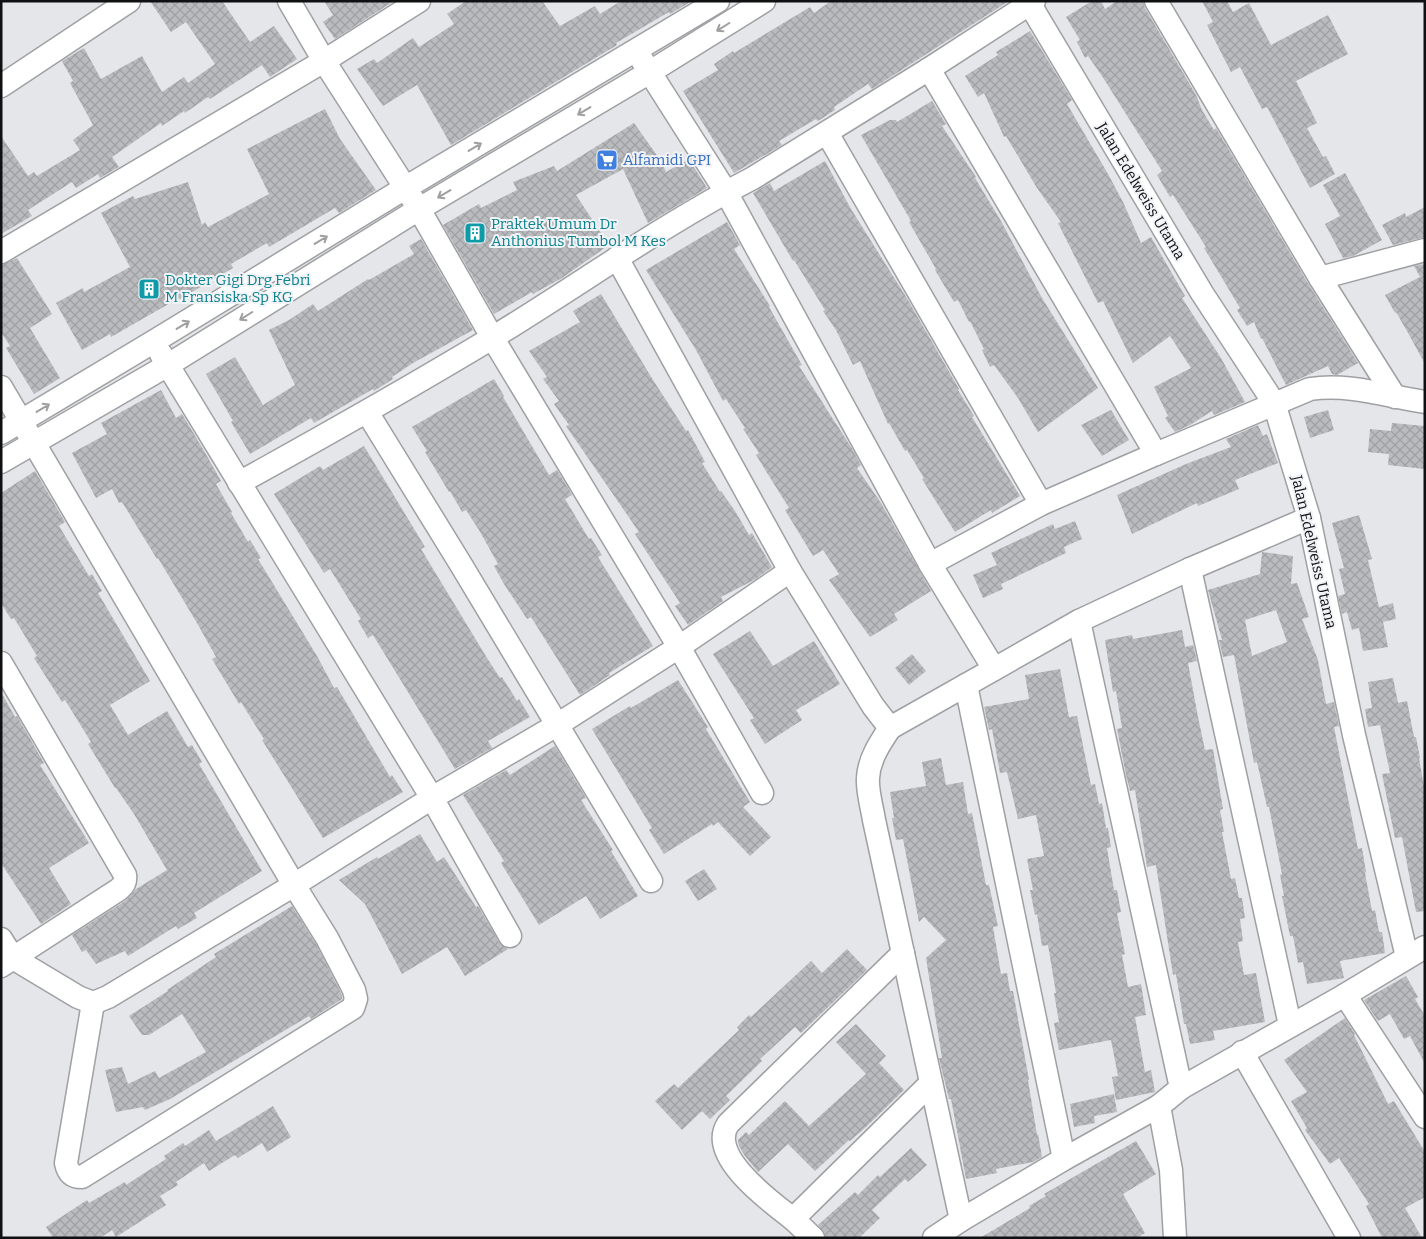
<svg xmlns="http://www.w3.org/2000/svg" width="1426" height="1239" font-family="Bitter,serif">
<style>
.building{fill:url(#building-cross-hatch);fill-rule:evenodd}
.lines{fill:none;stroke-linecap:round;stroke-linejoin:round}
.minor-casing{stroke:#9fa0a3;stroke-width:25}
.minor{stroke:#fff;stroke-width:22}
.oneway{stroke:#9f9fa0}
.labels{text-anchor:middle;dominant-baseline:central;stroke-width:4;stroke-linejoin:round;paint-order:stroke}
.shop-label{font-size:15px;fill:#366cbe;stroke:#f2f3f7;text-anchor:start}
.street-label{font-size:15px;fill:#0f1011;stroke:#f2f3f7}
.culture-label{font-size:15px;fill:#0d838f;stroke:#f2f3f7;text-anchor:start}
</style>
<defs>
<pattern id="building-cross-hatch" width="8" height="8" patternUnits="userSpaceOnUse" patternTransform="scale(1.25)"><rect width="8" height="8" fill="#babbbe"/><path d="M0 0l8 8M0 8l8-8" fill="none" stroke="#9fa0a2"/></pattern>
</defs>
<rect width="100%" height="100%" fill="#e5e6ea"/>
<g class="building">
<path d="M150,1H222L250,42L274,26L297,59L270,77L262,65L210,99L208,97L185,113L184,111L162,126L161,123L112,157L119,167L117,168L100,178L98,174L76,188L72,182L28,210L32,216L1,234L3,236L1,237V136L28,176L34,172L37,176L80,150L73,140L93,125L70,83L73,81L62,61L84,48L101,79L142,56L162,92L184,77L188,83L215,64L186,22L171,32Z"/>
<path d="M324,1H394L335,39L323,22L333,15Z"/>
<path d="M466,1H542L560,26L595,6L600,14L621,1H692L670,14L669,12L616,43L617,45L451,145L417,85L383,106L357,69L374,59L377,63L413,38L419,47L454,24L447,14Z"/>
<path d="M831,1H1009L872,89L868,84L834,107L835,110L818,121L816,119L779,141L782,145L734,173L683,91L718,70L714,64L733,51L734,53L810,7L814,13Z"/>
<path d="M1092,1H1101L1105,9L1117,1H1143L1145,8L1196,95L1202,110L1214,130L1216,128L1309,285L1358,363L1337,375L1332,374L1328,366L1286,385L1262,338L1261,339L1254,322L1247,326L1237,310L1240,308L1204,248L1206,247L1173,195L1170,197L1157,175L1162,171L1102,76L1088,56L1085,58L1077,42L1080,40L1066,17Z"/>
<path d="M1202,1H1227L1233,12L1249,3L1271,45L1328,15L1348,54L1296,81L1317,123L1307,128L1323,157L1326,156L1335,174L1310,188L1267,107L1262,109L1240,67L1231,72L1207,25L1213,22Z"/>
<path d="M1030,31L1072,100L1067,104L1108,174L1123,202L1141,243L1151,237L1185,296L1182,298L1221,358L1245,402L1214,415L1212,411L1190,425L1175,432L1165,418L1168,416L1154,387L1191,368L1170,336L1133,363L1103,301L1098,303L1058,223L1061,222L1037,188L1006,136L1004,137L984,93L978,97L965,76L998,55L996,52Z"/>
<path d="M932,101L946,124L942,126L976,177L975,178L1001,221L1042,298L1098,388L1038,432L1018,398L994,365L990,367L982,350L984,349L970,321L969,322L958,300L954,302L935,270L936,269L909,222L911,221L861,135L890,120H896L897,122Z"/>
<path d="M325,109L340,139L376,190L339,213L335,208L269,247L267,243L231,264L233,268L180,299L179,298L111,337L110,334L82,350L56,303L83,288L84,292L130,267L101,213L133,196L135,199L188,182L202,225L205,222L208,227L269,194L247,149Z"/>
<path d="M634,123L661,161L666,172L689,159L707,188L648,223L623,169L576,195L609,245L562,278L533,294L532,292L494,314L443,225L479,204L481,208L517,190L513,182L554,166L557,171Z"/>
<path d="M825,161L851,209L908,300L959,389L958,390L974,416L972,417L1020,496L992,513L991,510L955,532L922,479L924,478L907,450L905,451L889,423L888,424L860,361L853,365L836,330L823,311L825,310L794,260L793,261L753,193L770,183L774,191Z"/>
<path d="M1345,173L1382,240L1353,256L1343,258L1325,224L1340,216L1323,185Z"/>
<path d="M1425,207V237L1393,245L1382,225L1405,213L1406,217Z"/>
<path d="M727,222L740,245L734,249L770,306L769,307L802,365L799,366L851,447L861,465L857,468L881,503L931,591L894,614L898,620L870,637L829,580L839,574L823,550L813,556L785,510L789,508L756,455L759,453L743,429L745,428L726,399L723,401L696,350L646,270Z"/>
<path d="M421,239L473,330L413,363L392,377L393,379L374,391L373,389L314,423L311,418L250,454L231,422L233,421L206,374L235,357L263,405L295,385L269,330L289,320L313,304L318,311L368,279L369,280L414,254L409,246Z"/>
<path d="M17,258L52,314L30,328L60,378L34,394L6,348L10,346L1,332V265Z"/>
<path d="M1425,264V364L1407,331L1396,312L1395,313L1385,295L1420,277L1414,266Z"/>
<path d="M601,294L653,380L686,431L688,430L705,462L702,463L720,492L721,491L735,511L749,535L752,533L772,567L756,579L721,597L723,601L688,625L675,606L680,603L635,534L639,532L566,426L569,425L554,404L559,401L543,379L547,377L529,351L580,322L573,311Z"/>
<path d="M494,379L504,396L503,397L549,475L557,470L571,493L572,495L565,499L589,539L591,538L602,555L598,557L653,646L609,673L610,675L580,695L531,617L527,619L504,584L494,566L498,564L479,530L466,510L462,512L450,491L449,492L425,452L427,451L412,427Z"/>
<path d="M161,390L176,418L182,414L203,449L221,481L216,484L232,512L231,513L248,542L250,540L261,558L258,559L317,656L334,688L337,687L377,755L390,777L392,775L403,792L323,838L262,740L264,739L241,702L239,704L212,659L216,657L197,623L158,558L157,559L122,502L119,503L112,489L96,498L72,453L107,434L101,423Z"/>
<path d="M1111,410L1129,440L1102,456L1081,425Z"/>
<path d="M1328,410L1334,430L1310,438L1304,417Z"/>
<path d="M1392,423L1425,426V469L1388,465L1389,454L1368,452L1370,429L1391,431Z"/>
<path d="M1258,425L1263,436L1267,434L1278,463L1235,480L1239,489L1198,506L1197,503L1132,534L1117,495L1186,464L1231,447L1226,439Z"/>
<path d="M364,446L425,547L421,549L487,658L500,678L502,677L517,701L519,699L530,717L488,741L492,748L455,769L373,635L368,638L358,621L361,619L330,569L324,573L274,494L320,466L323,470Z"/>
<path d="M35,471L65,522L59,526L89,576L92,574L102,591L98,593L150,681L110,705L128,735L167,711L188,747L192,745L202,762L199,764L262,871L194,913L197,918L178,929L176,926L128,956L125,951L96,964L86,950L82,952L72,935L125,901L136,889L167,870L134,814L116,788H115L88,744L91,742L65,700L62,702L34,658L37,656L14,618L11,619L1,603V493Z"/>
<path d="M1359,515L1372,559L1368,560L1379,607L1393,603L1396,619L1383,622L1388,647L1363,651L1359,628L1352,630L1347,612L1342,614L1338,596L1345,594L1339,569L1344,568L1332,523Z"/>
<path d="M1075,521L1082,539L1064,547L1066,553L1001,584L1003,589L983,598L973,575L997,565L991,553L1053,524L1055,529Z"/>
<path d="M1262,552L1293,556L1291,584L1297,583L1309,617L1302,619L1318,660L1326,704L1334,702L1339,726L1334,727L1358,849L1362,848L1366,872L1365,873L1372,911L1375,910L1379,932H1382L1385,953L1340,961L1344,978L1307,984L1303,962L1298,963L1293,936H1290L1282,896H1284L1280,875L1282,874L1269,807H1267L1257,762L1254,763L1234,655L1223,657L1219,640H1222L1208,590L1260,574ZM1276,610L1287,642L1252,656L1245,620Z"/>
<path d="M1182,630L1185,647L1193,645L1197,661L1188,663L1198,717L1205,750L1213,749L1223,809L1220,810L1224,832H1222L1231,879L1235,878L1239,898H1242L1245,918L1240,919L1243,941L1238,942L1244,975L1256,973L1265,1022L1213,1031L1215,1040L1190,1044L1186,1024H1184L1176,974L1173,975L1156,865L1147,867L1135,790L1130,791L1126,775L1117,729L1122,728L1116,691L1113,692L1105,640L1132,635L1133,639Z"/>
<path d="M750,631L773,666L814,641L840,684L796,710L802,720L765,744L750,720L754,718L713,654Z"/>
<path d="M912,654L926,671L909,685L895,668Z"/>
<path d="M1060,669L1069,717L1077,716L1091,785L1095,784L1099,804L1102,803L1106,828H1108L1111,847L1107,848L1114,890H1117L1121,912L1117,913L1125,954L1122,955L1128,987L1141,984L1146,1015L1135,1017L1145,1072L1151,1070L1155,1092L1116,1100L1112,1077L1118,1076L1111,1040L1059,1050L1054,1023L1059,1022L1054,993H1056L1048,945L1042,946L1037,914L1035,915L1030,890H1033L1027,859L1044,856L1036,815L1018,819L1007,772L1000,773L992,729L989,730L984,707L1029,699L1025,675Z"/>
<path d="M1393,678L1398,703L1407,701L1414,737H1416L1420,758H1419L1425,792V911L1416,912L1402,837L1395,838L1382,774L1390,773L1380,725L1368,727L1365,709L1372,708L1368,682Z"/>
<path d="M678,680L708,727L706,729L750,802L743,807L771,837L750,856L718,822L713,826L712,824L664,854L649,830L652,828L592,729L630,706L631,708Z"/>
<path d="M1,692L15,717L17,716L44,763L40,765L89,843L49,868L71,904L41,924L1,863Z"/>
<path d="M555,746L586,798L581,800L613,850L611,851L638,896L600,919L586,896L539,925L501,863L504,861L463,795L506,770L510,775Z"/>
<path d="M941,758L946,785L963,782L968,814L972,813L986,885H989L998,926L993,927L1001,974L1007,973L1010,991H1013L1029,1080H1028L1037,1135L1038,1134L1042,1157L1033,1162L996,1169L997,1173L966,1179L951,1099H949L939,1058H942L926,958L946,940L924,917L919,922L903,839L896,840L892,818H894L890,792L926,786L922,762Z"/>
<path d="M420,834L437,862L444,857L476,907L478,906L499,942L508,949L465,976L447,947L402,974L365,904L339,880L377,857L378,859Z"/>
<path d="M704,869L717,889L698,901L685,881Z"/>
<path d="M292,906L316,944L342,995V999L311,1019L309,1016L170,1099L145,1110L143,1107L116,1112L105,1070L122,1067L128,1084L155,1071L159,1078L206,1052L182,1014L149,1035H142L129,1016L168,991L167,990L216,957L214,954Z"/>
<path d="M847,949L867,970L801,1033L795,1027L760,1059L762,1061L726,1096L730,1100L710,1119L702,1111L682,1130L655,1101L674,1084L678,1088L739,1030L737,1027L749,1015L751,1017L811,961L822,973Z"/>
<path d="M1406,976L1418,997L1415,999L1425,1016V1064L1410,1036L1404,1039L1390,1014L1378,1021L1364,1000Z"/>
<path d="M1345,1018L1355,1034L1354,1035L1388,1104L1394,1101L1425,1152V1197L1405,1208L1422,1238H1382L1366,1206L1369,1204L1339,1158L1330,1164L1305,1130L1307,1128L1291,1101L1307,1092L1284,1060Z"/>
<path d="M856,1024L886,1056L879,1063L904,1090L867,1126L850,1141L849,1140L815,1171L788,1144L758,1172L745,1156L739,1146L738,1140L746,1132L749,1135L785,1101L809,1126L866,1074L836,1042Z"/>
<path d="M1114,1094L1117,1112L1094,1116L1095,1123L1074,1127L1070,1104Z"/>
<path d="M273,1106L291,1137L267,1152L262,1143L238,1158L235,1155L209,1171L204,1163L176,1182L178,1185L160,1196L166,1205L116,1237L112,1230L100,1238H53L46,1227L87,1200L89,1203L125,1182L126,1185L166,1159L164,1156L183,1143L185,1146L209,1130L216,1141Z"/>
<path d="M1136,1141L1156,1174L1123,1194L1145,1233L1137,1238H980L1030,1208L1029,1206L1046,1196L1044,1194Z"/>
<path d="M911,1148L927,1165L908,1182L905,1179L872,1210L880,1218L859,1238H826L825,1234L818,1225L855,1192L858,1195L878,1175L880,1177Z"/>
</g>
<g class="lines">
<g class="minor-casing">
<g id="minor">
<path d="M289,1L324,61L419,209L492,337L679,647L762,793"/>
<path d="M1028,1L1202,293L1274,403L1309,518L1354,735L1407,957"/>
<path d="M1156,1L1320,278L1395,397"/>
<path d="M642,60L726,192L930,564L994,669"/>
<path d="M1,86L129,1"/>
<path d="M827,133L1041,504L1156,454L929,69"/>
<path d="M1,252L324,61L419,1"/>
<path d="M617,258L790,571L873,706L890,728L1079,621L1190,569L1309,518"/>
<path d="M1320,278L1425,250"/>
<path d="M161,354L432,798L510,936"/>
<path d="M1,387L294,885L327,938L354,990L356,999L353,1008L82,1177C73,1177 68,1173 66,1163L93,1003"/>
<path d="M367,412L460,563L651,881"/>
<path d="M1,433L153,342L405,188L718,1"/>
<path d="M1156,454L1310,389C1349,383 1386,396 1425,402"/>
<path d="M1,462L168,365L419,209L650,72L764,1"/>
<path d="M239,483C324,436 409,388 492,338C579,285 662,225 753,178L929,69L1034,1"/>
<path d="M930,564L1041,504"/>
<path d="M1190,569L1290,1025"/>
<path d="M1079,621L1181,1088"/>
<path d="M1,663L125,875C126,882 124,885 118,890L13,958L78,997L93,1003L108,997L294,885L432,798L557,725L679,647L790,571"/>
<path d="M966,685L1064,1159"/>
<path d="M890,728C880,743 869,759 868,778C867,791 872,807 874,820L961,1220"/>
<path d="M1,939L13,958L1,966"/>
<path d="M903,953L728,1124C707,1156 771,1202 793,1219L931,1083"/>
<path d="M1345,995L1425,1117"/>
<path d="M1242,1052L1349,1238"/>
<path d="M1159,1106L1171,1170L1175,1238"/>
<path d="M793,1219L813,1238"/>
<path d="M934,1238L961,1220L1064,1159L1159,1106L1181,1088L1345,995L1425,947"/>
</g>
</g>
<use href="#minor" class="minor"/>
</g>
<defs><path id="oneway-shaft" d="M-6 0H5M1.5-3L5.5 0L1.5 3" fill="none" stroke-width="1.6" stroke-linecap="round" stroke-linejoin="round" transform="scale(1.25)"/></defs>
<g class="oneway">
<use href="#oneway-shaft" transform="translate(723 27) rotate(148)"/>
<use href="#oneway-shaft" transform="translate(584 111) rotate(149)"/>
<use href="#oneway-shaft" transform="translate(475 147) rotate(-31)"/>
<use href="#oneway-shaft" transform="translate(444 194) rotate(149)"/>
<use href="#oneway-shaft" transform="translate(321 240) rotate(-31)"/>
<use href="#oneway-shaft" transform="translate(246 316) rotate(148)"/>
<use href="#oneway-shaft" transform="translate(183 325) rotate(-31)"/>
<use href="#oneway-shaft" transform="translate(43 408) rotate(-31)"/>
</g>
<defs>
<g id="supermarket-square" transform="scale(1.125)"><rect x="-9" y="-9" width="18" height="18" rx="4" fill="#3f7fe0" stroke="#f2f3f7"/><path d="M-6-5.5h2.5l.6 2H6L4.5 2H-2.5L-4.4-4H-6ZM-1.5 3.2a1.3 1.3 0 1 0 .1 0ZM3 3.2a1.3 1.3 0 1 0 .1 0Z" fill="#fff"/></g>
<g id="building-square" transform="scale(1.125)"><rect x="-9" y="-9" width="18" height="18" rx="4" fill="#0f9aa8" stroke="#f2f3f7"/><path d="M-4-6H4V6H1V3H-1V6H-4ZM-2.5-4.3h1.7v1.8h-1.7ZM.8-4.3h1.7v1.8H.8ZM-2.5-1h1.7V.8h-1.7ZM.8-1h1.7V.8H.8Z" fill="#fff"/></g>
</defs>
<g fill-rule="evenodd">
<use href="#supermarket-square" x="607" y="160"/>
<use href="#building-square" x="475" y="233"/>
<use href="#building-square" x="149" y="289"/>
</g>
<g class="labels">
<g class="shop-label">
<text x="623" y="160">Alfamidi GPI</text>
</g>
<g class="street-label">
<text transform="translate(1141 191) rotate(59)">Jalan Edelweiss Utama</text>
<text transform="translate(1314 552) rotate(77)">Jalan Edelweiss Utama</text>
</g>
<g class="culture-label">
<text x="491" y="224">Praktek Umum Dr<tspan x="491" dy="17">Anthonius Tumbol M Kes</tspan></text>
<text x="165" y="280">Dokter Gigi Drg Febri<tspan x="165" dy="17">M Fransiska Sp KG</tspan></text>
</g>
</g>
<rect width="1426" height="1239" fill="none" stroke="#0f1011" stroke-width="5"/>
</svg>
